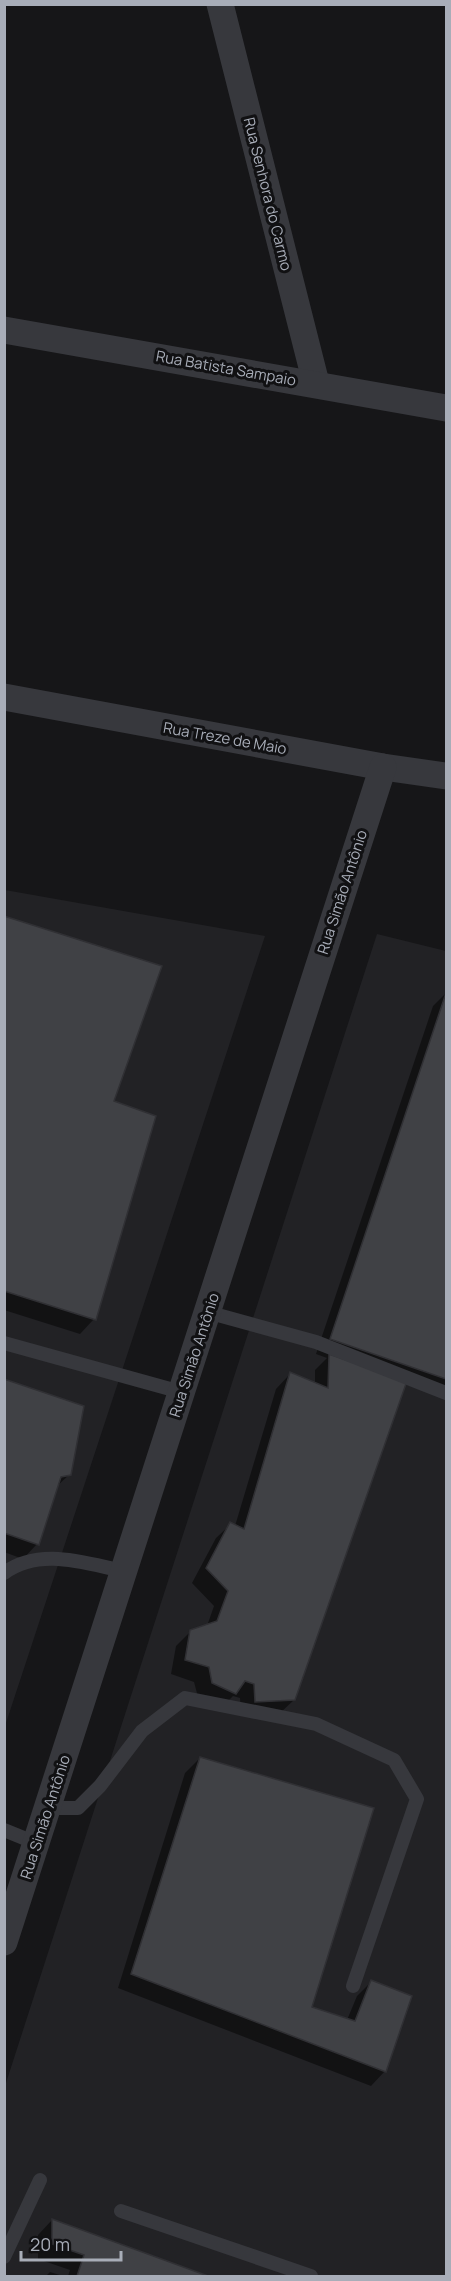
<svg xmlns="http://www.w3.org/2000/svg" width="451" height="2281" font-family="Manrope,sans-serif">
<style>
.built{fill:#222225}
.shadow{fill:#0007}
.building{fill:#404145;stroke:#303034;stroke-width:1.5}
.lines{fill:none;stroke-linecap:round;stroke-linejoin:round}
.lane{stroke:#37383d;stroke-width:14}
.street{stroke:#37383d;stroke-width:27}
.labels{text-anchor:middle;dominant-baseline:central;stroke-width:6;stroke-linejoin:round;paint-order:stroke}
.street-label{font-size:15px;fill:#a8adb8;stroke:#111113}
</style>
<rect width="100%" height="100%" fill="#161618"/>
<g class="built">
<path d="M5,890L265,936L5,1726Z"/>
<path d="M377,934L446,951V2276H5V2086Z"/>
</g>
<g class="shadow">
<path d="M4,918L94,1319L80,1334L4,1310Z"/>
<path d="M446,993V1398L404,1384L294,1700L279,1714L241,1716L240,1698L233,1696L221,1708L198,1697L194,1682L171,1674L176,1646L191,1631L207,1626L214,1606L192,1583L216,1538L231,1524L235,1526L276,1389L290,1374L315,1384V1370L327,1358L316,1354L433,1006Z"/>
<path d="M4,1380L70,1474L56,1487L37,1544L23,1559L4,1552Z"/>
<path d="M200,1758L310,2008L347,2020L357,1996L371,1982L385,2071L371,2086L118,1988L185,1773Z"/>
<path d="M52,2220L203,2276H68L70,2270L38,2259V2235Z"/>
<path d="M50,2272L63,2276H46Z"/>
</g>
<g class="building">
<path d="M4,916L162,966L114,1101L156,1116L96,1320L4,1291Z"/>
<path d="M446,993V1379L330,1339Z"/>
<path d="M329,1354L407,1381L295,1700L255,1702L254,1684L245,1681L236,1694L212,1683L209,1667L185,1660L190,1630L217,1621L228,1591L206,1568L230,1522L244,1529L290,1372L328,1388Z"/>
<path d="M4,1379L84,1406L71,1475L61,1477L39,1545L4,1533Z"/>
<path d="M200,1757L374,1808L312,2007L355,2021L371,1980L412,1996L386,2072L131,1974Z"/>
<path d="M52,2219L208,2276H77L84,2255L52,2244Z"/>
</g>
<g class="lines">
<g class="lane">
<path d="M207,1312L316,1342L446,1393"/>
<path d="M4,1343L181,1392"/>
<path d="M4,1573C40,1547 84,1563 123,1571"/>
<path d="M48,1808H78L100,1786L142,1731L185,1698L316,1724L394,1760L417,1799L353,1986"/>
<path d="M4,1830L36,1843"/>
<path d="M121,2211L311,2276"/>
<path d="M4,2257L40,2180"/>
</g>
<g class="street">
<path d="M220,4L316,383"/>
<path d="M4,330L446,408"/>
<path d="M4,697L383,767L446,776"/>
<path d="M4,1942L383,767"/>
</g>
</g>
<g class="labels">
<g class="street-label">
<text transform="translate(268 194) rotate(76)">Rua Senhora do Carmo</text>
<text transform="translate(226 368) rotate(10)">Rua Batista Sampaio</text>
<text transform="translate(225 738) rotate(10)">Rua Treze de Maio</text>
<text transform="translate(342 892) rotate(-72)">Rua Simão Antônio</text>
<text transform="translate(194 1355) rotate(-72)">Rua Simão Antônio</text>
<text transform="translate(45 1817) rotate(-72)">Rua Simão Antônio</text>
</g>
</g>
<rect width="451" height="2281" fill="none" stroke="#a8adb8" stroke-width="12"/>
<path d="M21 2251v9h100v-9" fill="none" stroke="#a8adb8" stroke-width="3"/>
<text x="30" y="2251" font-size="18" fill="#a8adb8" stroke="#111113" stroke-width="4.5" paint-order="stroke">20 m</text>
</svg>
